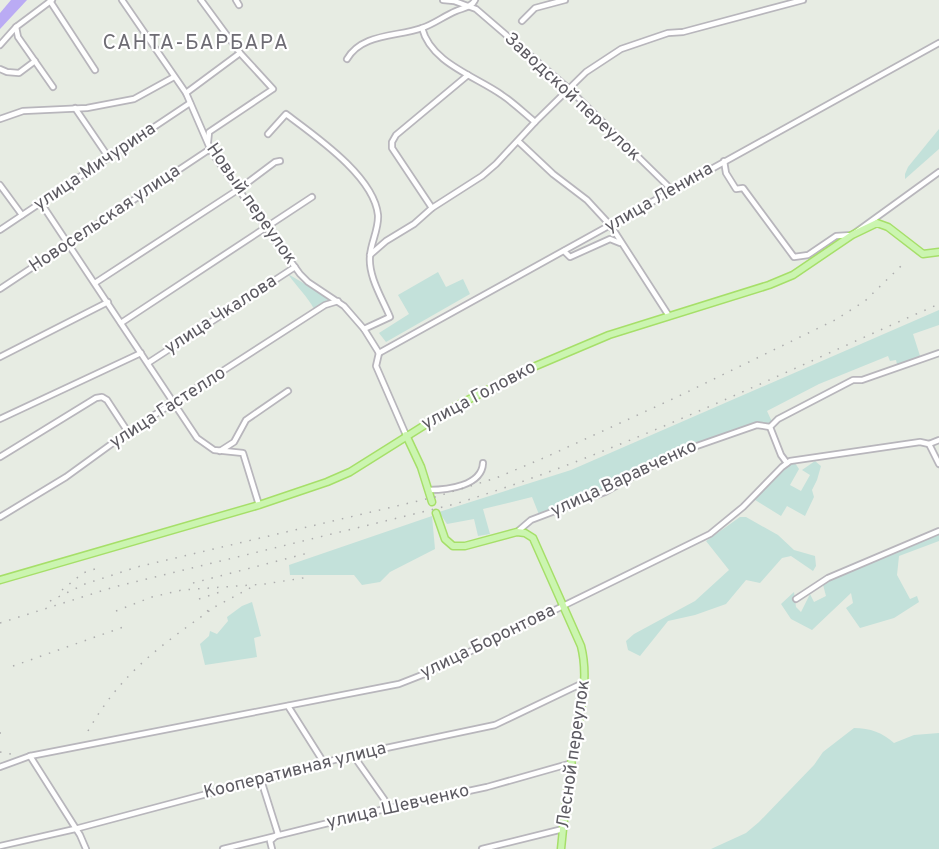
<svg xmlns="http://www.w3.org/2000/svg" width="939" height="849" font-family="Overpass,sans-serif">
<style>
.green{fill:#c3e1da}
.water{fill:#baabf4}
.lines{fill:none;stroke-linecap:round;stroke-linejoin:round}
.minor-casing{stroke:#b8b6bc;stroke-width:8}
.major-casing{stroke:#a6df69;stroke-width:9}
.minor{stroke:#fff;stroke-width:4.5}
.major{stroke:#cbf5b0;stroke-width:6}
.rail{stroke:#adadae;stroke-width:1.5;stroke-dasharray:1.5 8;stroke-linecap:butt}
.labels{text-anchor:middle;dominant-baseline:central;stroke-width:4.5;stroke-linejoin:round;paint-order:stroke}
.street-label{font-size:18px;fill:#5d5b62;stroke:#fff}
.quarter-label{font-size:21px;letter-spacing:1.5px;fill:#6e6c74;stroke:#fff}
</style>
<rect width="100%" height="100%" fill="#e7ece3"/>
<g class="green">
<path d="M939,129V149L905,179V174L908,167Z"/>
<path d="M438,272L446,287L463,279L470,294L386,342L379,333L409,314L398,295Z"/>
<path d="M288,274L327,297L329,299L314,309C308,297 296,286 288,274Z"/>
<path d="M939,310V325L913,334L921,359L898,368L896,360L890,361L888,356L819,384L767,411L773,424L770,427L757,425L689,447L605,492L540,517L532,497L483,509L490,534L478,536L474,519L447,524L439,512L571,470Z"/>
<path d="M793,460L799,469L790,485L801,491L810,475L802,470L815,461L821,466L817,480L812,490L814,497L805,516L787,506L781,516L752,498L782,467Z"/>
<path d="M432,516L435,549L390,572L380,582L362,585L354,575H290L289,565Z"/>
<path d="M740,517H746L778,535L794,550L815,556L816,566L813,571L791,556L782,558L760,583L746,580L726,604L695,615L668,621L640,656L628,650L626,641L634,634L695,601L729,570L706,541Z"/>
<path d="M939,531V541L899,556L897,575L910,599L917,596L919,602L894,618L860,628L846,608L853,603L851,593L812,630L791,619L781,604L794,592L796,607L801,612L810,594L814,602L826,596L822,581Z"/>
<path d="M252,602L261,636L254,638L257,657L205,665L200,644L209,636L210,631L217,634L228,621L227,617L242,606Z"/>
<path d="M854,728C870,728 883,733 894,743L914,735L939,733V849H711L746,833L759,822L814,765L823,752Z"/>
</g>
<path class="water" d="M11,0H27L0,29V13Z"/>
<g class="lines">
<g class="minor-casing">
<g id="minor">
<path d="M52,0L16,27L18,37L53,87"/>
<path d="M122,0L186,93L212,153L300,274L308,282L344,306L364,329"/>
<path d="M201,0L240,53L273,89L209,132L208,142"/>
<path d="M236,0L239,5"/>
<path d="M443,0L454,1L476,9L568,88L673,191"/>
<path d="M50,1L95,70"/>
<path d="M522,21L535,8L565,0"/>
<path d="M422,28C431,63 475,76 502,95C514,103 524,113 535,122"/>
<path d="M0,45L16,27"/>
<path d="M347,59C362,33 397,37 422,28C434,24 444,16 456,11C463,8 472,7 475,0"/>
<path d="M0,69L7,72L19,73L35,61"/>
<path d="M186,93L240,53"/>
<path d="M75,108L109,158"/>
<path d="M0,119L23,111L87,108L134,99L174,77"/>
<path d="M268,134L286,114C315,136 374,176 378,215C379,229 371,242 370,256C368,276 382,298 390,317L364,329L379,353"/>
<path d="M518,141L553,174L587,200L611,226L669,316"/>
<path d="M724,161L726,173L736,189L743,188L794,257L808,255L836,236L852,235L939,172"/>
<path d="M0,185L22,215"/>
<path d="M41,203L197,438L214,450L243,453L259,505"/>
<path d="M432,208L392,148V142L396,135L468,75"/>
<path d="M0,230L190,103"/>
<path d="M564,251L570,257L610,239L620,243"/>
<path d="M370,255L386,241L414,224L432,208L482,176L496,164L535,122L586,72L621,49L668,33L683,32L803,0"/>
<path d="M95,283L239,189L275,162L280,161"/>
<path d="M0,289L210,149"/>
<path d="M121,323L312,197"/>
<path d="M379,353L939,43"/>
<path d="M379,353L376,366L406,435"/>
<path d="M0,357L108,302"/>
<path d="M148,363L295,267"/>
<path d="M0,419L141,353"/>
<path d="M929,444L939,464"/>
<path d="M220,451L234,442L246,420L288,391"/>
<path d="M0,457L96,398L102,397L107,400L128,432"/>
<path d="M787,463L781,455L770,427L778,419L853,380H862L939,353"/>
<path d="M429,490C447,490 482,486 483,463"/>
<path d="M0,517L66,477L128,432L325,305L338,301"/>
<path d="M517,532L531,520L605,492L671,455L757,425L770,427"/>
<path d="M796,599L828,578L939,531"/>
<path d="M288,706L324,763"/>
<path d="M353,755L384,799L389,808"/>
<path d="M30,756L80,835L86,849"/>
<path d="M0,767L30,756L399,684L422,675L710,534L743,507L782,467L790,461L920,442L929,444L939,440"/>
<path d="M261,780L278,834L270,841L272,849"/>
<path d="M0,846L75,829L353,755L495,725L585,682"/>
<path d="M223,849L389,808L487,787L572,763"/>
<path d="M482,849L563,829"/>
</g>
</g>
<g class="major-casing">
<g id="major">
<path d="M406,435L421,467L432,502"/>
<path d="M436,513L445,539L453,546H465L517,532L525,533L533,538L581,646C590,681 579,717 573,752C568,784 564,817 561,849"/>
<path d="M0,580L259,505L327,482L350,472L452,408L531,368L609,335L769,285L793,275L852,235L877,223L888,227L923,254L939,252"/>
</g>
</g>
<use href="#minor" class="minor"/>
<use href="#major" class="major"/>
<g class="rail">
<path d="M193,583L312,552"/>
<path d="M62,590L83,573L101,567"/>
<path d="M199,599L220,592"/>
<path d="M50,601L85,584L137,567L435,497L496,478L546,457L677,397L835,320L865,301L901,266"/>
<path d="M116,611L152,597L182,590L265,584L309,577"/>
<path d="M207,611L252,587"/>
<path d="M0,623L114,587L455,504C622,452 779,374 939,304"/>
<path d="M13,666L129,625"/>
<path d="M88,731C121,673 160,646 212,609"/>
<path d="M0,733H1"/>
<path d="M0,752L11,754"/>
</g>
</g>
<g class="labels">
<g class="street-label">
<text transform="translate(572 97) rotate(43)">Заводской переулок</text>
<text transform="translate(95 167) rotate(-34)">улица Мичурина</text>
<text transform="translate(659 198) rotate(-30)">улица Ленина</text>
<text transform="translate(251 204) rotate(55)">Новый переулок</text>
<text transform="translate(105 219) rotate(-34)">Новосельская улица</text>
<text transform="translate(221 315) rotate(-33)">улица Чкалова</text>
<text transform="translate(479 396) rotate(-28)">улица Головко</text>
<text transform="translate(168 408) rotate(-33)">улица Гастелло</text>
<text transform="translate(624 479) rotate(-25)">улица Варавченко</text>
<text transform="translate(488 642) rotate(-26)">улица Боронтова</text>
<text transform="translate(574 754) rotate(-82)">Лесной переулок</text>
<text transform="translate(295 771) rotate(-14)">Кооперативная улица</text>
<text transform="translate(398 807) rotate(-13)">улица Шевченко</text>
</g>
<g class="quarter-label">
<text x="196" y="43">САНТА-БАРБАРА</text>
</g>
</g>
</svg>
